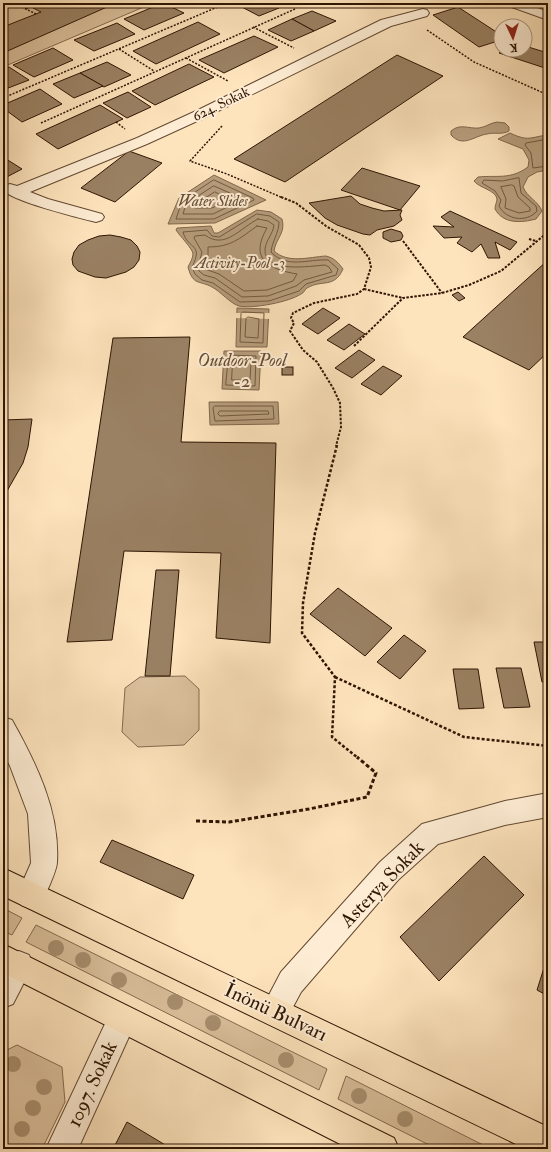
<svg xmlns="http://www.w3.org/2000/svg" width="551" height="1152" font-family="'IM FELL Double Pica',serif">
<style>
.green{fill:#dbc19d;stroke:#846b50}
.water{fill:#b79e7d;stroke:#80674c}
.pier{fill:#fee4bd}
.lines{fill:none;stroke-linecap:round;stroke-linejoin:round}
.shore{stroke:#725a40;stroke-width:1}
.building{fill:#9a8163;stroke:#2e1502}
.minor-casing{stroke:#624931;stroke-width:2}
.major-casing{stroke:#2e1502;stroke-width:2}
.path-far3{stroke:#2e1502;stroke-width:1.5;stroke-dasharray:2 1.5;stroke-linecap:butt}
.path-far2{stroke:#2e1502;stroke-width:2;stroke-dasharray:2.5 1.5;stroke-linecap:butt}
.path-far1{stroke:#2e1502;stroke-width:2.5;stroke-dasharray:3 2;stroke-linecap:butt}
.path{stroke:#2e1502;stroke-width:3;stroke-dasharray:4 2.5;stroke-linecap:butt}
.minor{fill:#feedd4;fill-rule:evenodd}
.major{fill:#fee4bd;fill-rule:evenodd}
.tree{fill:#a88f6f}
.labels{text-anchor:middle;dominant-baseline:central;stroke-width:4;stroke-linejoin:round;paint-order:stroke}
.far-street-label{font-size:14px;fill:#2e1502;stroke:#feedd4}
.far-water-label{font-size:15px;font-style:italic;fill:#654c33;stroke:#feedd4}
.water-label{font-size:18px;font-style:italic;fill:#654c33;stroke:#feedd4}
.near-street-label{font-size:20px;fill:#2e1502;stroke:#feedd4}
</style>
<rect width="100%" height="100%" fill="#fee4bd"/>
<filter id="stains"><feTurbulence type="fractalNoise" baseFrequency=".005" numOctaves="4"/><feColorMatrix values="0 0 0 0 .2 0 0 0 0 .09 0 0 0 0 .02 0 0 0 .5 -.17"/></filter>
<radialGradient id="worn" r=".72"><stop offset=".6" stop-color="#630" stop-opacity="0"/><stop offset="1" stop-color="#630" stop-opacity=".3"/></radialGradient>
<g class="green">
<path d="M3,3H153L3,67Z"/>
<path d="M185,676L199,689V730L184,745L138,747L122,732L125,688L140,677Z"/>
<path d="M3,908L22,918L12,935L3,931Z"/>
<path d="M36,925L327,1069L319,1090L26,942Z"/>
<path d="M17,1045L62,1067L65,1102L42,1149H3V1052Z"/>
<path d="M346,1076L491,1149H437L338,1099Z"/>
</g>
<g class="water">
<path d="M497,122L505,123L509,127V131C502,135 494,132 487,134C474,136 463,148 451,135V131C460,123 469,129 479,128C486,127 490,123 497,122Z"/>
<path d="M510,133C529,142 530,137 548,135V170L537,172L528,177L523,187C527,197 538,201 542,211L536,219C521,223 503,224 495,209C495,205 497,202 497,199C496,190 479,188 474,181L478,177C498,175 510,180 528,167L529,160L523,149L498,139Z"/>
<path d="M214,175L266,200L215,223L168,224L179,198Z"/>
<path d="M257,210L271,212L282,219C286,233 276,238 274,251C288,264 309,257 326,256C334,258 338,262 343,269C334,289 322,279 307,288C305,289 304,293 301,294C289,302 253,309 239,306C231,304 220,291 212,287C199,280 193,286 188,267C190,263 193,258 193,254C193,249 179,235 176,230L177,228L211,226L214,233H218Z"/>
<path d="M237,308L269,309L267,347H236Z"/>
<path d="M224,351H261L259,390L222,389Z"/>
<path d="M209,402H278L279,424L210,425Z"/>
</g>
<path class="pier" d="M235,313H270V319L235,318Z"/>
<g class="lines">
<g class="shore">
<path d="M548,139L526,143L525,145L531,153L533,168L548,166"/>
<path d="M519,178L521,193L536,206L537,211C527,223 506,220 499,206L501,200L495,191L482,183L484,180L502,181Z"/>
<path d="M214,180L253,198L254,200L214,219H176L182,201Z"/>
<path d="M512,185L514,186L518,197L530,208V211L519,213L505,208L506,199L501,187Z"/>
<path d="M214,186L241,198L242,200L213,214H183L186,204Z"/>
<path d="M215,192L227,198L228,201L212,208H195V205Z"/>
<path d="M257,214L270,216L279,222C279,233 272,241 271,252C287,269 307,259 328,260L338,269L336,275L306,284L299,291L269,301L240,302L213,283L202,280L195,274L192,267C204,243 188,250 183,232L207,230L212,236L219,237Z"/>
<path d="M258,219L268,221L274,225C273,234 266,240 265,249C263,274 311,266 325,265L329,267L332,272L304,280L296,286L268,296L242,297L215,278L204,275L199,271L198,267L202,252L194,238L195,236L205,235C225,250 240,228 258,219Z"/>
<path d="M257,226L267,228C249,259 268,269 297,274L293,281L267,290L244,291L219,274L205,269L208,259V247C231,247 239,239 257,226Z"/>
<path d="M243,312L264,313L263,343L240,342L241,314Z"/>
<path d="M248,317L259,319L258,338L245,337L246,319Z"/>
<path d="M229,355L256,356L255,386L226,385Z"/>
<path d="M233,360L251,361L250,380H232Z"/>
<path d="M215,406H273L274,419L215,421L213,408Z"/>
<path d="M220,411H268L269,414L220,416L218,414Z"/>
</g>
</g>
<g class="building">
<path d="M3,3H13L3,12Z"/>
<path d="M44,3H116L3,53V27L41,12L33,8Z"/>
<path d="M163,3L184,13L144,30L124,19Z"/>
<path d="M243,3H269L279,8L259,16L238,5Z"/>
<path d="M458,7L501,35V40L479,47L433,15Z"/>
<path d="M312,11L336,21L314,31L292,19Z"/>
<path d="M292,19L314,31L291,41L268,30Z"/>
<path d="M198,22L220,34L156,64L133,51Z"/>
<path d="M117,23L135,34L94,51L74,40Z"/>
<path d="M254,36L278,47L224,73L199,60Z"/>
<path d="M525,46L548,53V69L499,53L503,50H525Z"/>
<path d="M53,48L73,60L34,77L13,65Z"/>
<path d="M397,55L443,76L285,182L234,159Z"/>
<path d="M107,62L131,75L104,87L80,73Z"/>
<path d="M189,64L214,77L155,105L132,91Z"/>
<path d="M9,67L29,80L3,90V69Z"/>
<path d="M80,73L103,86L74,98L53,84Z"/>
<path d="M40,89L62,104L22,122L3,108V105Z"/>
<path d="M128,92L151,107L127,118L103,103Z"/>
<path d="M100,105L123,119L58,149L36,134Z"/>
<path d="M129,151L162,163L115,202L81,188Z"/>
<path d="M3,157L22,169L3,179Z"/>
<path d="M362,168L420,186L400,210L341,190Z"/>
<path d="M351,196L360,204L372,208L384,211L402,210L400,215L402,220L394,226L377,230L370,235L363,234L337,225L325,218L309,203Z"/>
<path d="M450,211L517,242L510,250L495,242L500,258H488L481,244L472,252L457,243L462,237L444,238L433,226L454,227L441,217Z"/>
<path d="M391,229L401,232L403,236L401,240L391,242L383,238V232Z"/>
<path d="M110,235L121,237L131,240L137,246L140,252L139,260L134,267L126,272L106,278L95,277L78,271L73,265L72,259L74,252L79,245L88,240L99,236Z"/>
<path d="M548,260V352L529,370L463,337Z"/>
<path d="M458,292L465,298L459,301L452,295Z"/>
<path d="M323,308L340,318L318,334L302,324Z"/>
<path d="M349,324L365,334L344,350L327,340Z"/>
<path d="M190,337L181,442L276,443L270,643L216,638L221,553L124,551L112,640L67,642L113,338Z"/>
<path d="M359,350L375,360L352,378L335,368Z"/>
<path d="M383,366L402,376L381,395L361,384Z"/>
<rect x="282" y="367" width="11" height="8"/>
<path d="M32,419L28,447L23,463L3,498V420Z"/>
<path d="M156,570H179L170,676H145Z"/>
<path d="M338,588L392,628L365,656L310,614Z"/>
<path d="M404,635L426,651L400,679L377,662Z"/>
<path d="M534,642H548V682H542Z"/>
<path d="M496,668H521L530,707L504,708Z"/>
<path d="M453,669H478L484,708L459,709Z"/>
<path d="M112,840L194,875L183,899L100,862Z"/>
<path d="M484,856L524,895L439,981L400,937Z"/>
<path d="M548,955V996L537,990Z"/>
<path d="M127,1122L172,1149H113Z"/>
</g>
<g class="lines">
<g class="minor-casing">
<g id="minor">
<path d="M507,3H525L548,12V20L509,6Z"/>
<path d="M423,9L427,10L429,13L427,16L391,26L206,117L147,144L30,192L48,199L102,214L104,217L102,220L96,222C79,218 12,201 3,190L4,186L10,184L17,186L137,138L196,111L381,20Z"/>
<path d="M3,717L12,720C36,763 60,811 57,862C57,871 45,895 41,905L31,909L21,905L17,895L31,863L28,814L10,766L3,752Z"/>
<path d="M548,793V817L505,825L438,844L398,880L301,992L285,1022L275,1027L265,1022L260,1012L281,972L380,862L422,824L505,801Z"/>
<path d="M19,951L29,955L33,965L13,1004L3,1008V966L9,955Z"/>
<path d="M122,1004L132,1009L137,1019L78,1149H46L112,1009Z"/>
</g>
</g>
<g class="major-casing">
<g id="major">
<path d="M3,868L548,1127V1149H526L3,896Z"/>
<path d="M3,944L394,1138L399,1149H350L3,973Z"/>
</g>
</g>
<g class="path-far3">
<path d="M24,3L20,6L36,14"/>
<path d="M12,4L20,6"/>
<path d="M439,7L448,3"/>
<path d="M26,9L39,3"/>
<path d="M253,27L294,48"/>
<path d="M427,30L474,62L548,95"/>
<path d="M119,49L154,71"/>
<path d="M186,58L228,81"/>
<path d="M3,98L227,3"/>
<path d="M116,122L125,129"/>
<path d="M41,123L295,9"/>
<path d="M222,126L190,161L227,174L283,198"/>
</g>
<g class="path-far2">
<path d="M281,197L296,203L326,226L359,245L369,258L371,267L364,289L357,294L314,303L293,313L291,318L294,323L290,331L303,350L317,362L333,388L340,403L341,427L336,446"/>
<path d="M529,239L536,241"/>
<path d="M403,241L442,293"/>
<path d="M364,289L403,298"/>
<path d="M354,346L403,298L442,293L469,285L501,271L548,232"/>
</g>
<g class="path-far1">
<path d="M337,445L315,533L303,603L302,633L335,677L332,737L358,758"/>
<path d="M335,677L464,737L548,746"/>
</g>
<path class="path" d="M196,821L229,822L309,809L367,797L376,773L357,757"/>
<use href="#minor" class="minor"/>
<use href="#major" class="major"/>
</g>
<g class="tree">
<circle cx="56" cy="948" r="8"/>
<circle cx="83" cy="960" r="8"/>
<circle cx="119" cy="980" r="8"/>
<circle cx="175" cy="1002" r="8"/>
<circle cx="213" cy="1023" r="8"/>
<circle cx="286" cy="1060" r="8"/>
<circle cx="13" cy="1064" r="8"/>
<circle cx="44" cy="1087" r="8"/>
<circle cx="359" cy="1096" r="8"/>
<circle cx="33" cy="1108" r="8"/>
<circle cx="405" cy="1119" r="8"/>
<circle cx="22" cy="1129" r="8"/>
</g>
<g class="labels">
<g class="far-street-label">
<text transform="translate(221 104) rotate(-26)">624. Sokak</text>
</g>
<g class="far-water-label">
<text x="213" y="201">Water Slides</text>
<text x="240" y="263">Activity-Pool -3</text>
</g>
<g class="water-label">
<text x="242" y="360">Outdoor-Pool<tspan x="242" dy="21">-2</tspan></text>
</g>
<g class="near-street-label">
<text transform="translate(382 884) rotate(-46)">Asterya Sokak</text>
<text transform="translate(276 1012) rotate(25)">İnönü Bulvarı</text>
<text transform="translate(92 1084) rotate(-65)">1097. Sokak</text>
</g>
</g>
<rect width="551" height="1152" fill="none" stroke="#fee4bd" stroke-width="16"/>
<rect x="4" y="4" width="543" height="1144" fill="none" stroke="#2e1502" stroke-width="2"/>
<rect x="8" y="8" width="535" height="1136" fill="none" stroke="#2e1502"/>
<g transform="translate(513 38) rotate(176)"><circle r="19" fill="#feedd4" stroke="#ab9780"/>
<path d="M0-3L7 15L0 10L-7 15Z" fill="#8f2418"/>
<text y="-6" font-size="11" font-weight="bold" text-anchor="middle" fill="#2e1502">K</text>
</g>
<rect width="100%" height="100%" filter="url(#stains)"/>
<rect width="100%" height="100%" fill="url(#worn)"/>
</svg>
